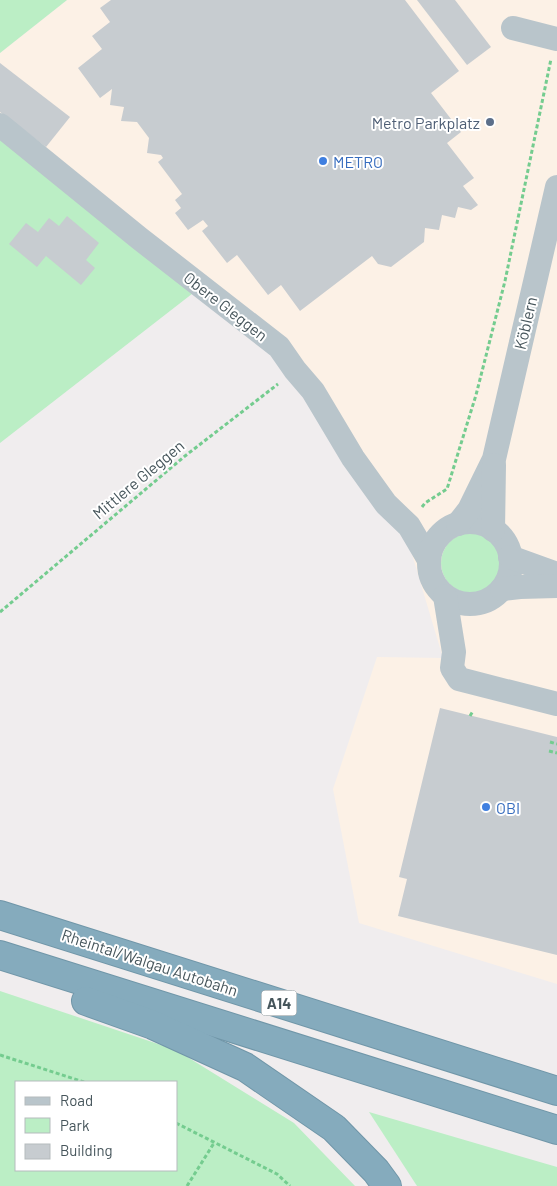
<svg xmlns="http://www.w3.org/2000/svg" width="557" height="1186" font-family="Barlow,sans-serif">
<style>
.commercial{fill:#fcf1e6}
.green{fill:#bbeec5;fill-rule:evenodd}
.building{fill:#c7ccd0}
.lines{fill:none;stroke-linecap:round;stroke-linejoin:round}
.highway-casing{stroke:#7096a8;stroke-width:30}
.path{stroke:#74cc8f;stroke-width:3;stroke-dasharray:4 2.5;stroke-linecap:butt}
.minor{stroke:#b9c5cb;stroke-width:24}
.highway{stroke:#85abbd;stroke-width:28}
.service-dot{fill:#5c6f8a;stroke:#fff;stroke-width:2}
.shop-dot{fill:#3f7fe0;stroke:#fff;stroke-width:2}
.labels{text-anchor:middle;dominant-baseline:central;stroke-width:4;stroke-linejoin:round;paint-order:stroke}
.shield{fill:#fff;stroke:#7e888c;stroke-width:1}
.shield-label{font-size:15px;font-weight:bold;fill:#46555b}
.service-label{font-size:16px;fill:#4e5e75;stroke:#fff;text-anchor:end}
.shop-label{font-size:16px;fill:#366cbe;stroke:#fff;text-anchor:start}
.street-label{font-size:16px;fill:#46555b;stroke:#fff}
</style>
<rect width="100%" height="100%" fill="#f0edee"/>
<path class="commercial" d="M67,0H557V984L359,923L333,789L377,657L443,658L405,531L289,370L0,120V53Z"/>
<g class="green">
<path d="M0,0H67L0,53Z"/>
<path d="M0,120L197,290L0,443Z"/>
<circle cx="471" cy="563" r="30"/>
<path d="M0,991L176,1050L294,1123L355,1186H0ZM16,1082H176V1170H16Z"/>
<path d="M369,1112L557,1167V1186H417Z"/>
</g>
<g class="building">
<path d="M111,0H405L459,71L431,93L461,132L447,143L474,178L463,186L478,205L471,210L458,207L455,218L442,215L439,230L425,228L424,242L391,267L378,264L372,256L300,311L281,285L268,295L237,255L227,263L202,231L208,226L203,220L188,230L175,213L181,208L175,200L182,194L158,162L163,158L161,155L147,153L149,138L137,122L121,121L124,107L110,105L112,89L100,98L78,68L102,49L92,36L110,22L100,8Z"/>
<path d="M417,0H455L491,47L467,65Z"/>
<path d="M0,63L70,117L46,147L0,112Z"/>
<path d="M67,216L99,243L86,260L95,268L81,285L46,256L37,267L9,244L26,223L38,232L49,218L59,226Z"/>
<path d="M440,708L557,737V955L398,916L407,879L399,877Z"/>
</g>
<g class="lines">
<g class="highway-casing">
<g id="highway">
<path d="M0,915L557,1091"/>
<path d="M0,955L557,1130"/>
<path d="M86,1001L153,1025L245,1067L334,1128L376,1171L387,1186"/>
</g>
</g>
<g class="path">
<path d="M422,507L425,503L447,489L476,395L505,281L551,59"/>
<path d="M0,612L185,456L278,384"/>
<path d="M470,716L473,711"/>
<path d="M550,742L557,744"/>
<path d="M549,751L557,753"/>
<path d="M0,1055L84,1082"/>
<path d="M176,1123L277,1174L290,1186"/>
<path d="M187,1186L214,1143"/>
</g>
<g class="minor">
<path d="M513,28L557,39"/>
<path d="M0,125L139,238L279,347L295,370L313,391L353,458L386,504L409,526L429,560"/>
<circle cx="470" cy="563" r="41"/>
<path d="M458,524L469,510L494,459L557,187"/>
<path d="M493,530L494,465"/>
<path d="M510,557L557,574"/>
<path d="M502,589L520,587L557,586"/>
<path d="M445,596L454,652L452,668L459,679L557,704"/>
</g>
<use href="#highway" class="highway"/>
</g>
<circle class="service-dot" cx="490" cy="122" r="5"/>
<g class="shop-dot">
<circle cx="323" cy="161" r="5"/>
<circle cx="486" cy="807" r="5"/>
</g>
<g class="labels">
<rect class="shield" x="261.5" y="990.5" width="35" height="25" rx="4"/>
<g class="shield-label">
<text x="279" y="1003">A14</text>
</g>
<g class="service-label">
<text x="480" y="122">Metro Parkplatz</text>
</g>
<g class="shop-label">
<text x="333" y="161">METRO</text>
<text x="496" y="807">OBI</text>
</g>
<g class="street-label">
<text transform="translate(226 306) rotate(38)">Obere Gleggen</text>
<text transform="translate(525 323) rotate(-77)">Köblern</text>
<text transform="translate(138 479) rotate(-40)">Mittlere Gleggen</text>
<text transform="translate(150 962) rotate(18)">Rheintal/Walgau Autobahn</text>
</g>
</g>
<rect x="15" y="1081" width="162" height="90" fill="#ffffff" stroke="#b5bbbd"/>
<rect x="25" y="1097" width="25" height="8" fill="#b9c5cb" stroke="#b5bbbd"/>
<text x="60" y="1106" font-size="15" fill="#46555b">Road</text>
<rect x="25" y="1118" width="25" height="15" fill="#bbeec5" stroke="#b5bbbd"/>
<text x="60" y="1131" font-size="15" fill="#46555b">Park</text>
<rect x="25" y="1144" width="25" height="15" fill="#c7ccd0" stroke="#b5bbbd"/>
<text x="60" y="1156" font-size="15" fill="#46555b">Building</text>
</svg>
